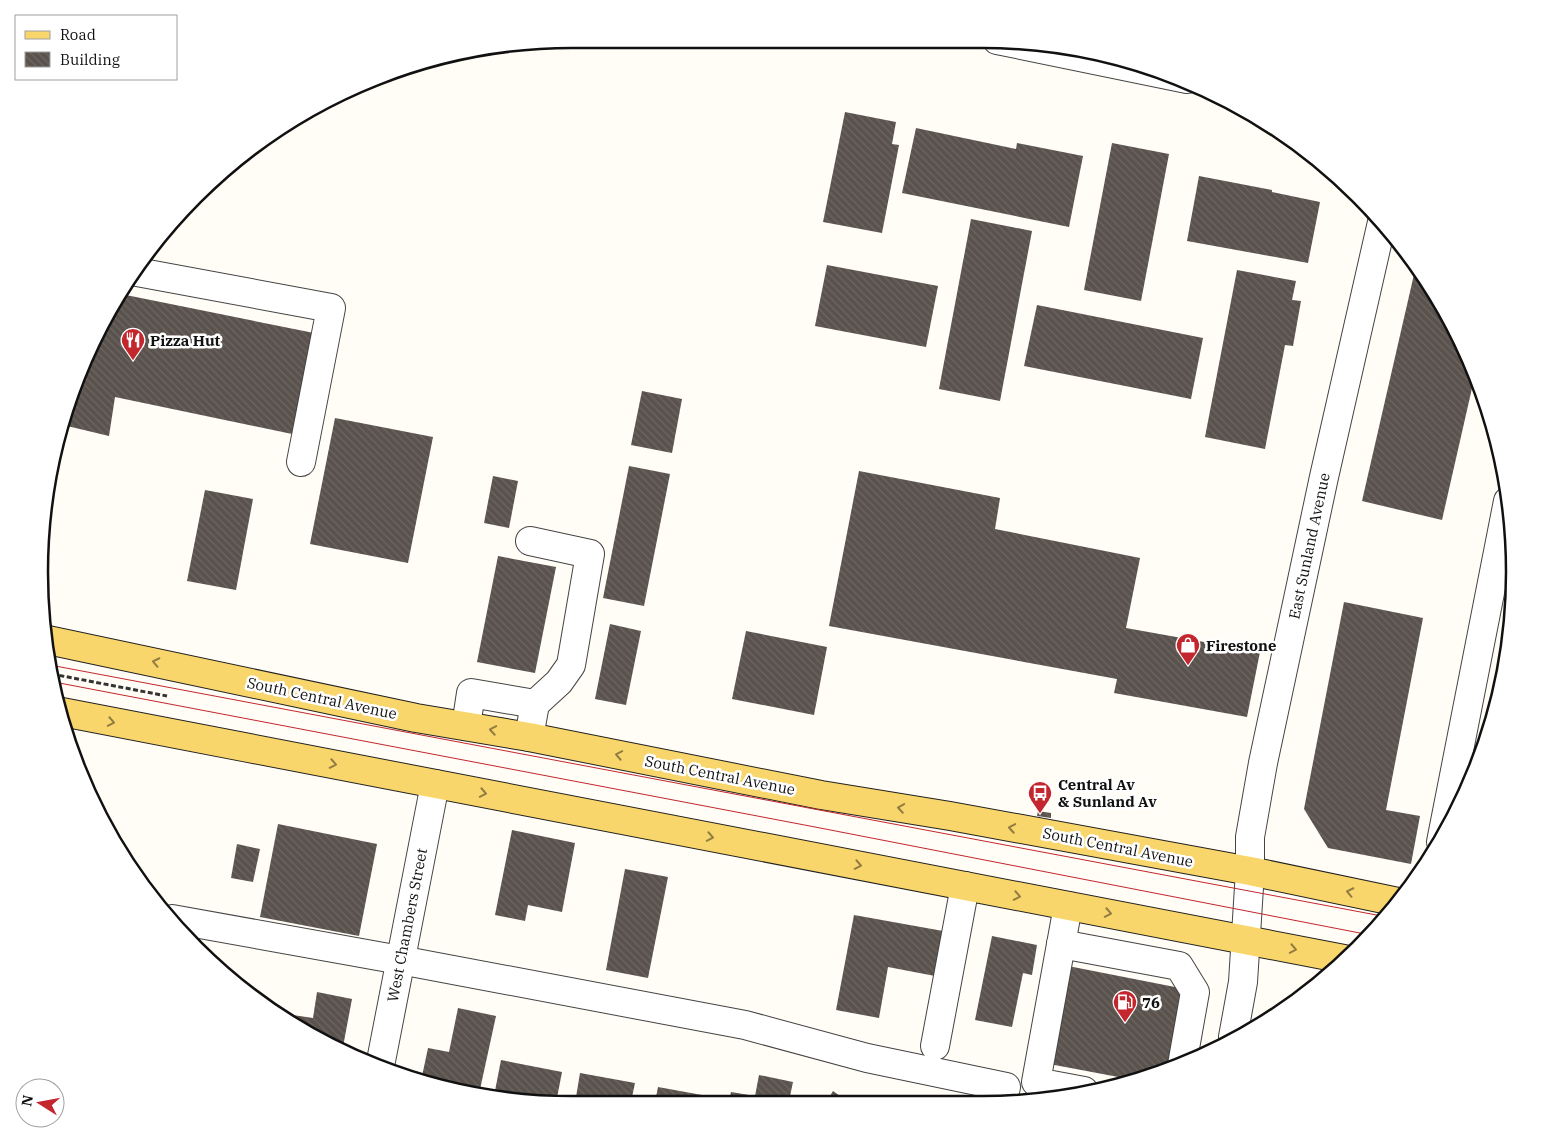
<svg xmlns="http://www.w3.org/2000/svg" width="1554" height="1143" font-family="'IBM Plex Serif',serif">
<style>
.building{fill:url(#building-back-hatch)}
.lines{fill:none;stroke-linecap:round;stroke-linejoin:round}
.minor-casing{stroke:#444;stroke-width:30}
.major-casing{stroke:#222;stroke-width:30}
.path{stroke:#333;stroke-width:3;stroke-dasharray:5 2.5;stroke-linecap:butt}
.minor{stroke:#fff;stroke-width:28}
.major{stroke:#f9d66b;stroke-width:28}
.tram{stroke:#c4262e;stroke-width:1}
.oneway{stroke:#917d42}
.labels{text-anchor:middle;dominant-baseline:central;stroke-width:5;stroke-linejoin:round;paint-order:stroke}
.poi-label{font-size:15px;font-weight:bold;fill:#111;stroke:#fff;text-anchor:start}
.street-label{font-size:15px;fill:#111;stroke:#fff}
.rim{fill:none;stroke:#111;stroke-width:2.5}
</style>
<defs>
<pattern id="building-back-hatch" width="6" height="6" patternUnits="userSpaceOnUse" patternTransform="scale(1.25)"><rect width="6" height="6" fill="#5a524d"/><path d="M-1 5l2 2M0 0l6 6M5-1l2 2" fill="none" stroke="#6d6662"/></pattern>
</defs>
<rect width="100%" height="100%" fill="#fffdf5"/>
<g class="building">
<path d="M845,112L896,122L892,144L899,145L882,233L823,222Z"/>
<path d="M916,128L1016,149L1017,143L1083,156L1069,227L902,193Z"/>
<path d="M1112,143L1169,154L1141,301L1084,290Z"/>
<path d="M1199,176L1272,190V192L1320,202L1308,263L1187,241Z"/>
<path d="M180,212L177,229L167,227L171,220Z"/>
<path d="M971,219L1032,231L1000,401L939,389Z"/>
<path d="M827,265L938,286L926,347L815,326Z"/>
<path d="M1237,270L1296,281L1292,300L1301,301L1293,346L1285,345L1265,449L1205,437Z"/>
<path d="M1415,270L1420,271L1460,336L1475,375L1442,520L1362,501Z"/>
<path d="M121,294L314,333L292,434L115,397L109,436L63,425L94,336Z"/>
<path d="M1037,305L1203,338L1191,399L1024,366Z"/>
<path d="M642,391L682,399L672,453L631,445Z"/>
<path d="M335,418L433,437L408,563L310,544Z"/>
<path d="M629,466L670,474L644,606L603,598Z"/>
<path d="M859,471L1000,498L995,529L1140,558L1126,628L1260,652L1247,717L1114,693L1117,679L829,626Z"/>
<path d="M493,476L518,481L509,528L484,523Z"/>
<path d="M205,490L253,499L236,590L187,581Z"/>
<path d="M498,556L556,567L535,673L477,662Z"/>
<path d="M1344,602L1423,618L1386,810L1420,816L1411,864L1328,848L1304,809Z"/>
<path d="M610,624L641,631L626,705L595,699Z"/>
<path d="M746,631L827,647L814,715L732,699Z"/>
<path d="M1038,811L1051,813V818L1037,816Z"/>
<path d="M278,824L377,844L359,936L260,917Z"/>
<path d="M512,830L575,843L562,912L528,905L525,921L495,915Z"/>
<path d="M237,844L260,849L253,882L231,878Z"/>
<path d="M625,869L668,877L648,978L606,970Z"/>
<path d="M854,915L943,931L935,976L888,967L879,1018L836,1010Z"/>
<path d="M992,936L1037,945L1032,975L1023,973L1012,1027L975,1020Z"/>
<path d="M1063,965L1185,989L1170,1068L1129,1079L1044,1063Z"/>
<path d="M317,992L352,999L342,1052L336,1049L285,1018L286,1014L313,1018Z"/>
<path d="M458,1008L496,1016L479,1094L433,1086L421,1081L428,1048L449,1052Z"/>
<path d="M501,1060L562,1072L556,1103H536L494,1096Z"/>
<path d="M580,1073L635,1083L631,1102L575,1103Z"/>
<path d="M759,1075L793,1082L789,1101L729,1102L731,1092L755,1096Z"/>
<path d="M658,1087L713,1097L712,1102H655Z"/>
<path d="M833,1091L847,1101H827Z"/>
</g>
<g class="lines">
<g class="minor-casing">
<g id="minor">
<path d="M997,40L1187,79"/>
<path d="M137,272L331,308L301,462"/>
<path d="M466,726L471,693L535,704"/>
<path d="M529,737L535,704L559,682L571,665L590,554L530,541"/>
<path d="M1441,842L1508,501"/>
<path d="M1068,906L1036,1082L1084,1091"/>
<path d="M172,919L400,960L745,1025L867,1058L1006,1087L1003,1100"/>
<path d="M1061,944L1179,966L1195,992L1182,1065"/>
<path d="M1233,1037L1243,982L1250,871V837L1263,763L1324,477L1382,222"/>
<path d="M935,1046L965,886"/>
<path d="M380,1066L435,784"/>
</g>
</g>
<g class="major-casing">
<g id="major">
<path d="M43,639L416,718L529,737L821,795L950,816L1250,871L1398,902"/>
<path d="M62,712L1344,959"/>
</g>
</g>
<path class="path" d="M52,674L167,696"/>
<use href="#minor" class="minor"/>
<use href="#major" class="major"/>
<g class="tram">
<path d="M50,665L1387,917"/>
<path d="M54,682L815,827L1370,935"/>
</g>
</g>
<defs><path id="oneway-chevron" d="M-2-3.5L2.5 0L-2 3.5" fill="none" stroke-width="1.6" stroke-linecap="round" stroke-linejoin="round" transform="scale(1.25)"/></defs>
<g class="oneway">
<use href="#oneway-chevron" transform="translate(156 662) rotate(-168)"/>
<use href="#oneway-chevron" transform="translate(111 722) rotate(11)"/>
<use href="#oneway-chevron" transform="translate(493 730) rotate(-170)"/>
<use href="#oneway-chevron" transform="translate(619 755) rotate(-169)"/>
<use href="#oneway-chevron" transform="translate(333 764) rotate(11)"/>
<use href="#oneway-chevron" transform="translate(483 793) rotate(11)"/>
<use href="#oneway-chevron" transform="translate(901 808) rotate(-171)"/>
<use href="#oneway-chevron" transform="translate(1012 828) rotate(-170)"/>
<use href="#oneway-chevron" transform="translate(710 837) rotate(11)"/>
<use href="#oneway-chevron" transform="translate(858 865) rotate(11)"/>
<use href="#oneway-chevron" transform="translate(1350 892) rotate(-168)"/>
<use href="#oneway-chevron" transform="translate(1017 896) rotate(11)"/>
<use href="#oneway-chevron" transform="translate(1108 913) rotate(11)"/>
<use href="#oneway-chevron" transform="translate(1293 949) rotate(11)"/>
</g>
<defs>
<g id="restaurant-pin" transform="scale(1.25)"><path d="M0 17L-7.5 6A9.5 9.5 0 1 1 7.5 6Z" fill="#c4262e" stroke="#fff"/><path d="M-5-6h1v4h1v-4h1v4h1v-4h1v5L-1.5 .5V6h-2V.5L-5-1ZM5-6V6H3V1.5H1.5Q1.5-4 5-6Z" fill="#fff"/></g>
<g id="shop-pin" transform="scale(1.25)"><path d="M0 17L-7.5 6A9.5 9.5 0 1 1 7.5 6Z" fill="#c4262e" stroke="#fff"/><path d="M-5-2.5h2.3a2.7 3.5 0 0 1 5.4 0H5L5.5 6h-11ZM-1.5-2.5h3a1.5 2.3 0 0 0-3 0Z" fill="#fff"/></g>
<g id="bus-pin" transform="scale(1.25)"><path d="M0 17L-7.5 6A9.5 9.5 0 1 1 7.5 6Z" fill="#c4262e" stroke="#fff"/><path d="M-5-6H5V4H4V6H2V4H-2V6H-4V4H-5ZM-3.5-4V0h7V-4ZM-3.5 1.2v1.5H-2V1.2ZM2 1.2v1.5H3.5V1.2Z" fill="#fff"/></g>
<g id="fuel-pin" transform="scale(1.25)"><path d="M0 17L-7.5 6A9.5 9.5 0 1 1 7.5 6Z" fill="#c4262e" stroke="#fff"/><path d="M-5.5-6h7V0h2V4h1.3V-2.5L3-4.5l.8-.8L6-3V5H2.5V1h-1V6h-7ZM-4.2-4.7v3.2H.2V-4.7Z" fill="#fff"/></g>
</defs>
<g fill-rule="evenodd">
<use href="#restaurant-pin" x="133" y="340"/>
<use href="#shop-pin" x="1188" y="645"/>
<use href="#bus-pin" x="1040" y="793"/>
<use href="#fuel-pin" x="1125" y="1002"/>
</g>
<g class="labels">
<g class="poi-label">
<text x="150" y="340">Pizza Hut</text>
<text x="1206" y="645">Firestone</text>
<text x="1058" y="784">Central Av<tspan x="1058" dy="17">&amp; Sunland Av</tspan></text>
<text x="1142" y="1002">76</text>
</g>
<g class="street-label">
<text transform="translate(1309 546) rotate(-78)">East Sunland Avenue</text>
<text transform="translate(322 698) rotate(12)">South Central Avenue</text>
<text transform="translate(720 775) rotate(11)">South Central Avenue</text>
<text transform="translate(1118 847) rotate(11)">South Central Avenue</text>
<text transform="translate(407 925) rotate(-79)">West Chambers Street</text>
</g>
</g>
<path d="M0 0H1554V1143H0ZM572 48H982A524 524 0 0 1 1506 572V572A524 524 0 0 1 982 1096H572A524 524 0 0 1 48 572V572A524 524 0 0 1 572 48Z" fill="#fff" fill-rule="evenodd"/>
<path class="rim" d="M572 48H982A524 524 0 0 1 1506 572V572A524 524 0 0 1 982 1096H572A524 524 0 0 1 48 572V572A524 524 0 0 1 572 48Z"/>
<rect x="15" y="15" width="162" height="65" fill="#ffffff" stroke="#a0a0a0"/>
<rect x="25" y="31" width="25" height="8" fill="#f9d66b" stroke="#a0a0a0"/>
<text x="60" y="40" font-size="15" fill="#111111">Road</text>
<rect x="25" y="52" width="25" height="15" fill="url(#building-back-hatch)" stroke="#a0a0a0"/>
<text x="60" y="65" font-size="15" fill="#111111">Building</text>
<g transform="translate(40 1103) rotate(281)"><circle r="24" fill="#ffffff" stroke="#a0a0a0"/>
<path d="M0-4L9 19L0 12L-9 19Z" fill="#c4262e"/>
<text y="-8" font-size="14" font-weight="bold" text-anchor="middle" fill="#111111">N</text>
</g>
</svg>
